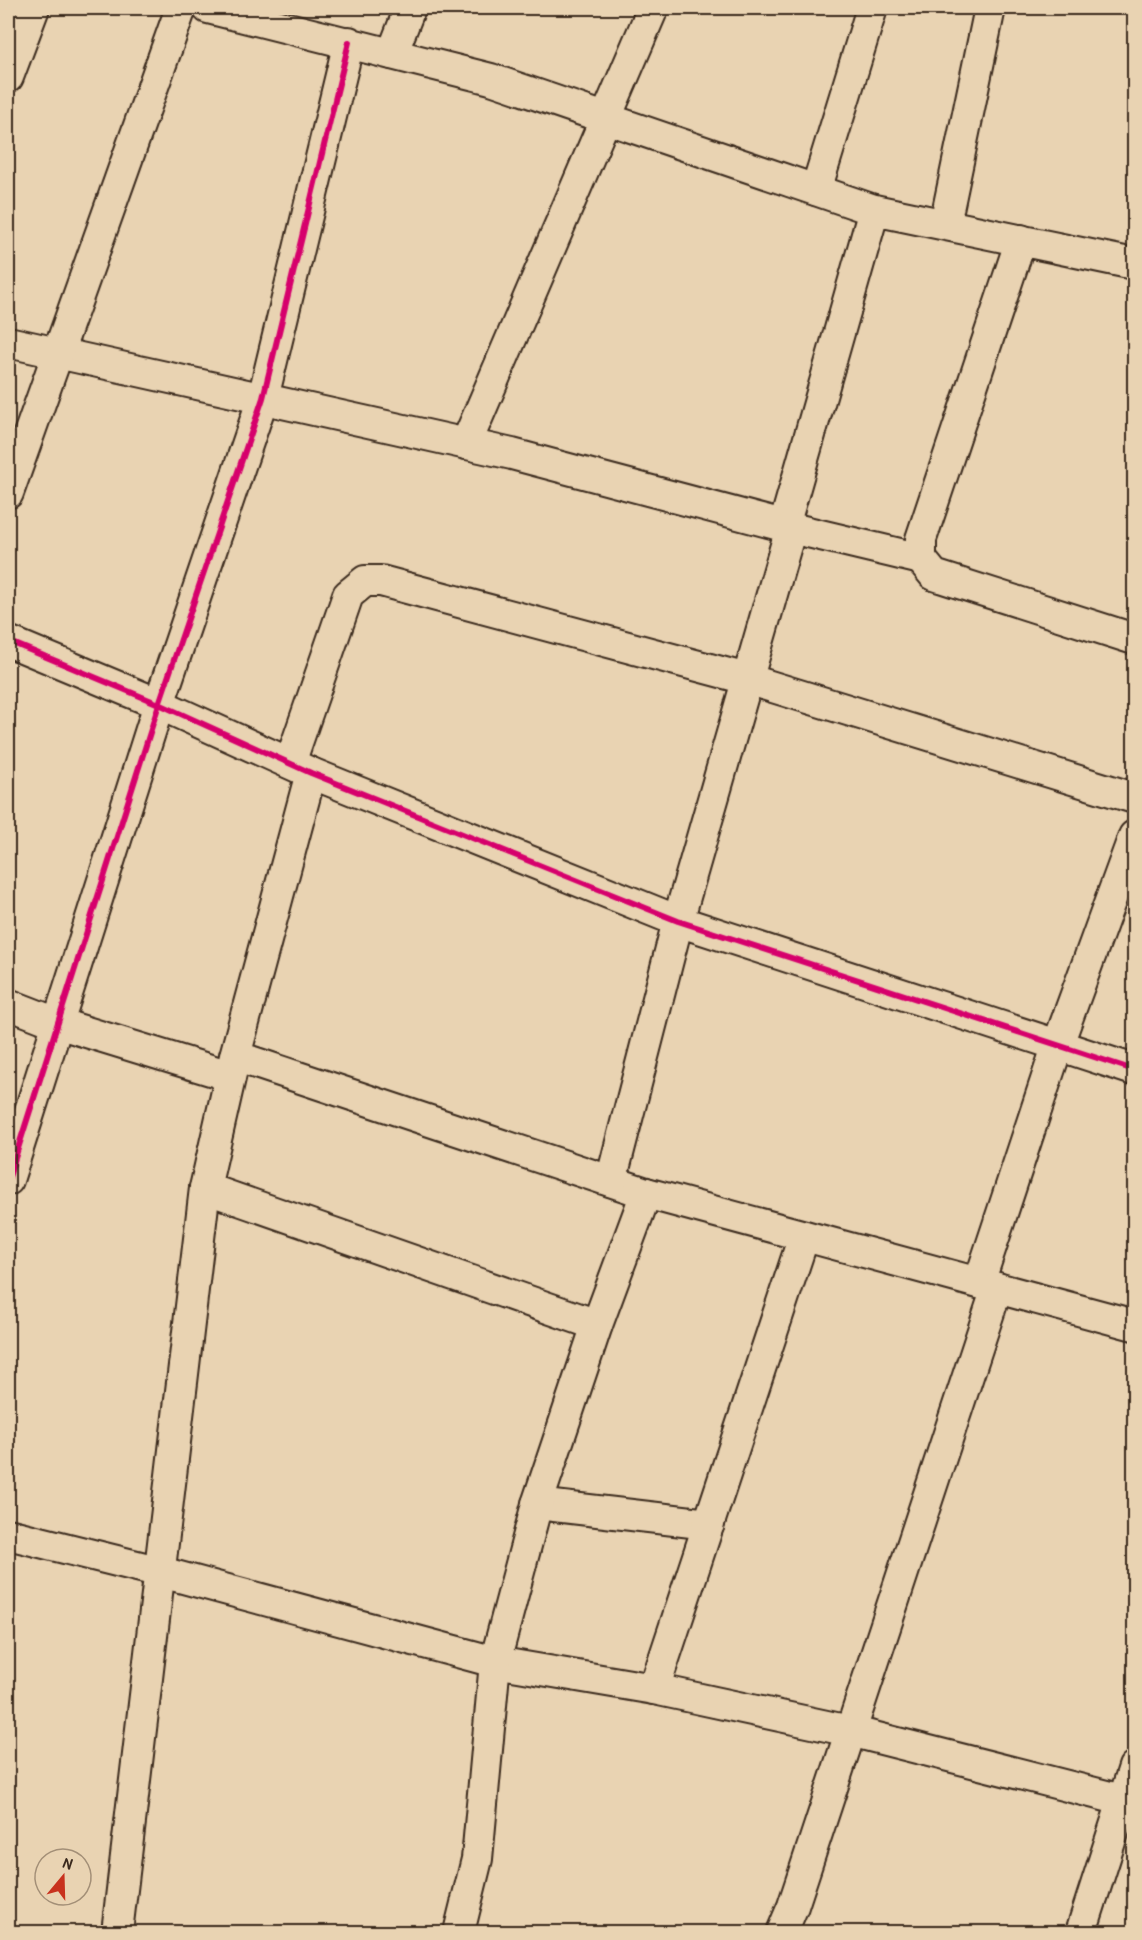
<svg xmlns="http://www.w3.org/2000/svg" width="1142" height="1940" font-family="'Patrick Hand',sans-serif">
<style>
.lines{fill:none;stroke-linecap:round;stroke-linejoin:round}
.minor-casing{stroke:#3b2a1e;stroke-width:34}
.minor{stroke:#e9d3b2;stroke-width:30}
.cycleway-casing{stroke:#e9d3b2;stroke-width:10}
.cycleway{stroke:#d6006c;stroke-width:6}
</style>
<rect width="100%" height="100%" fill="#e9d3b2"/>
<filter id="ink" filterUnits="userSpaceOnUse"><feTurbulence type="fractalNoise" baseFrequency=".0167" numOctaves="2"/><feDisplacementMap in="SourceGraphic" scale="12" xChannelSelector="R" yChannelSelector="G"/><feConvolveMatrix kernelMatrix="1 2 1 2 8 2 1 2 1" color-interpolation-filters="sRGB"/></filter>
<g filter="url(#ink)">
<g class="lines">
<g class="minor-casing">
<g id="minor">
<path d="M208,8L491,79L874,210L1134,264"/>
<path d="M392,54L410,8"/>
<path d="M8,77L34,8"/>
<path d="M816,190L872,8"/>
<path d="M945,224L990,8"/>
<path d="M1021,240L921,539V559L934,575L1134,639"/>
<path d="M8,342L512,454L791,528"/>
<path d="M466,444L653,8"/>
<path d="M8,493L181,8"/>
<path d="M784,526L874,210"/>
<path d="M8,641L159,704L311,773L678,921L1134,1070"/>
<path d="M290,763L348,595L365,581H381L747,679L1134,798"/>
<path d="M8,1004L57,1023L230,1076"/>
<path d="M235,1056L646,1193L1134,1325"/>
<path d="M8,1180L159,704L263,398L349,42"/>
<path d="M611,1181L678,921L791,528L921,559"/>
<path d="M205,1188L597,1325"/>
<path d="M979,1283L1058,1044L1134,836"/>
<path d="M537,1504L709,1524"/>
<path d="M8,1534L161,1572L495,1662L654,1689L850,1731L1134,1803"/>
<path d="M654,1689L804,1236"/>
<path d="M117,1932L205,1188L235,1056L311,773"/>
<path d="M459,1932L477,1859L495,1662L537,1504L597,1325L646,1193"/>
<path d="M782,1932L793,1906L997,1288"/>
<path d="M1081,1932L1134,1767"/>
</g>
</g>
<use href="#minor" class="minor"/>
<g class="cycleway-casing">
<g id="cycleway">
<path d="M8,641L159,704L311,773L678,921L1134,1070"/>
<path d="M8,1180L159,704L263,398L349,42"/>
</g>
</g>
<use href="#cycleway" class="cycleway"/>
</g>
</g>
<rect width="1142" height="1940" fill="none" stroke="#e9d3b2" stroke-width="30"/>
<rect x="15" y="15" width="1112" height="1910" fill="none" stroke="#3b2a1e" stroke-width="2" filter="url(#ink)"/>
<g transform="translate(63 1877) rotate(19)"><circle r="28" fill="#e9d3b2" stroke="#a38f77" stroke-width="1.5"/>
<path d="M0-4.5L10 22L0 15L-10 22Z" fill="#c8321e"/>
<text y="-9" font-size="16" font-weight="bold" text-anchor="middle" fill="#3b2a1e">N</text>
</g>
</svg>
